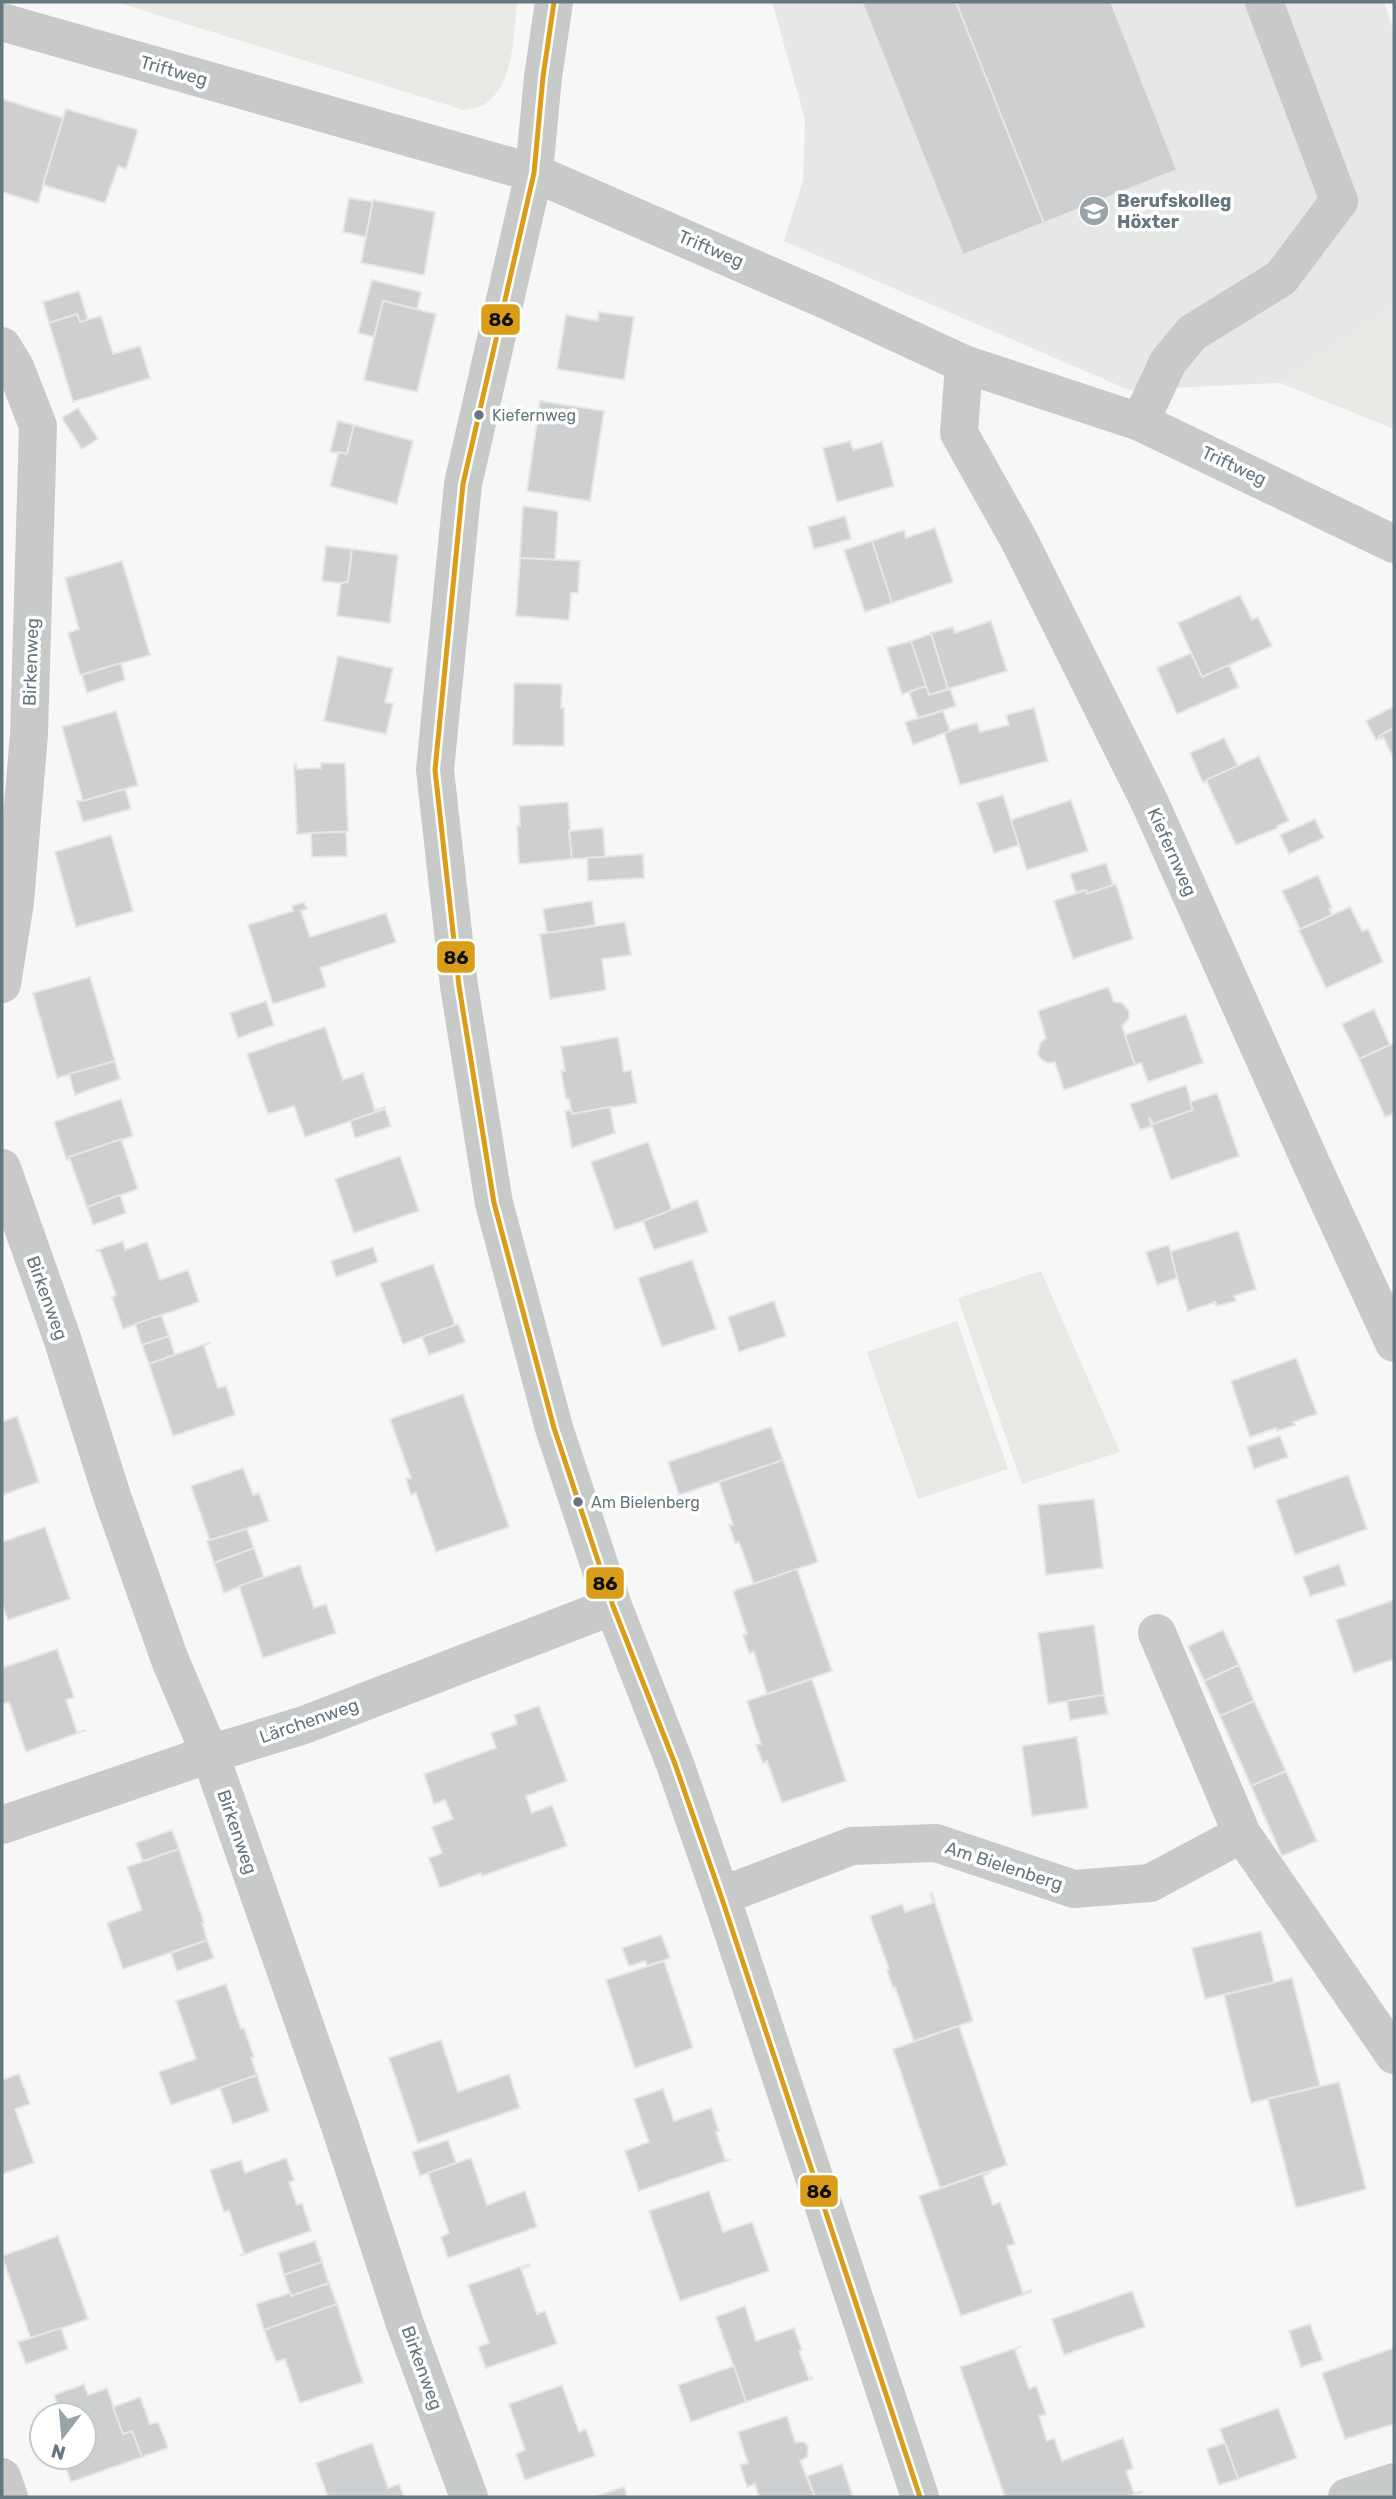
<svg xmlns="http://www.w3.org/2000/svg" width="1396" height="2499" font-family="Rubik,sans-serif">
<style>
.built{fill:#e6e8e7}
.green{fill:#e6e9e4}
.building{fill:#cecfd0;stroke:#e6e6e6;stroke-width:2}
.lines{fill:none;stroke-linecap:round;stroke-linejoin:round}
.minor{stroke:#c8caca;stroke-width:38}
.bus-1-casing{stroke:#fff;stroke-width:10}
.bus-1{stroke:#da9d19;stroke-width:5}
.bus-dot{fill:#66777f;stroke:#fff;stroke-width:2.5}
.labels{text-anchor:middle;dominant-baseline:central;stroke-width:7;stroke-linejoin:round;paint-order:stroke}
.bus-label{font-size:16px;fill:#66777f;stroke:#fff;text-anchor:start}
.street-label{font-size:18px;fill:#66777f;stroke:#fff}
.poi-label{font-size:18px;font-weight:bold;fill:#66777f;stroke:#fff;text-anchor:start}
.line-badge{stroke:#fff;stroke-width:2.5}
.pale-badge-label{font-size:19px;text-anchor:middle;font-weight:bold;fill:#111}
</style>
<rect width="100%" height="100%" fill="#f7f7f7"/>
<path class="built" d="M772,2H1384L1394,32V310L1280,383L1129,390L784,241L803,180L805,119Z"/>
<g class="green">
<path d="M116,2H517C513,34 515,84 485,104C479,108 471,108 464,110Z"/>
<path d="M1394,310V429L1280,383Z"/>
<path d="M1041,1271L1120,1452L1022,1484L958,1298Z"/>
<path d="M957,1321L1008,1469L918,1499L867,1352Z"/>
</g>
<g class="building">
<path d="M862,2H956L1044,223L963,255Z"/>
<path d="M956,2H1111L1177,170L1044,223Z"/>
<path d="M2,99L63,118L38,203L2,192Z"/>
<path d="M66,109L138,130L126,169L118,166L105,203L43,185Z"/>
<path d="M349,198L373,202L366,237L343,232Z"/>
<path d="M373,200L435,212L424,275L361,263Z"/>
<path d="M372,280L421,292L417,310L383,301L374,337L358,333Z"/>
<path d="M79,291L88,320L80,322L77,314L49,323L43,302Z"/>
<path d="M383,301L436,314L417,392L364,380Z"/>
<path d="M599,312L634,317L624,380L557,369L566,315L598,321Z"/>
<path d="M77,314L80,322L101,316L113,354L140,346L150,378L73,402L49,323Z"/>
<path d="M540,401L604,411L590,501L527,491Z"/>
<path d="M78,408L98,439L82,449L62,418Z"/>
<path d="M338,421L354,425L347,454L330,452Z"/>
<path d="M354,425L413,441L397,504L330,486L339,452L347,454Z"/>
<path d="M850,441L853,450L882,442L894,486L837,502L823,448Z"/>
<path d="M523,506L558,511L555,560L520,558Z"/>
<path d="M845,516L851,539L814,549L808,527Z"/>
<path d="M935,528L953,582L892,603L872,541L904,530L906,538Z"/>
<path d="M872,541L892,603L865,612L844,550Z"/>
<path d="M326,546L352,549L348,582L341,583L322,581Z"/>
<path d="M352,549L398,555L390,623L337,616L341,583L348,582Z"/>
<path d="M520,558L580,561L578,593H571L569,620L516,616Z"/>
<path d="M122,561L150,655L80,675L68,633L79,629L65,578Z"/>
<path d="M1240,595L1252,620L1258,617L1272,646L1202,677L1178,623Z"/>
<path d="M991,621L1007,671L948,689L931,633L953,627L955,633Z"/>
<path d="M931,634L948,689L929,695L911,641Z"/>
<path d="M911,641L926,686L902,694L887,648Z"/>
<path d="M1191,653L1202,677L1229,665L1239,687L1177,714L1157,668Z"/>
<path d="M338,656L393,668L385,702L393,704L386,734L324,721Z"/>
<path d="M121,663L125,680L87,693L82,675Z"/>
<path d="M514,683L562,684L561,708H564V746L513,745Z"/>
<path d="M926,686L929,695L950,689L956,706L918,718L909,692Z"/>
<path d="M1394,706V728L1376,740L1366,721Z"/>
<path d="M1034,708L1048,761L960,785L944,732L977,723L980,732L1009,725L1006,715Z"/>
<path d="M116,711L138,785L83,801L62,727Z"/>
<path d="M943,711L950,731L913,745L905,722Z"/>
<path d="M1394,728V759L1383,737L1380,739L1379,736Z"/>
<path d="M1224,738L1238,766L1203,783L1190,753Z"/>
<path d="M1259,756L1289,821L1277,826L1278,828L1236,845L1206,780Z"/>
<path d="M321,763H345L348,831L297,834L294,764H296L297,769L321,768Z"/>
<path d="M125,789L131,809L83,822L77,801H83Z"/>
<path d="M1003,795L1019,845L994,853L977,803Z"/>
<path d="M1071,800L1088,851L1027,870L1011,820Z"/>
<path d="M568,802L572,859L519,864L517,826H520L519,806Z"/>
<path d="M1315,819L1324,838L1289,854L1280,835Z"/>
<path d="M603,828L605,857L572,859L569,831Z"/>
<path d="M346,832L347,856L312,857L311,833Z"/>
<path d="M111,835L133,911L76,927L55,852Z"/>
<path d="M643,854L644,878L588,881L587,858Z"/>
<path d="M1106,863L1113,885L1087,894L1086,890L1076,892L1070,874Z"/>
<path d="M1318,875L1332,908L1329,909L1332,915L1300,929L1282,891Z"/>
<path d="M1116,884L1133,939L1073,959L1054,901L1086,890L1087,894Z"/>
<path d="M592,901L595,925L547,933L543,909Z"/>
<path d="M304,902L307,909L301,911L310,937L386,913L396,942L320,968L326,987L273,1004L248,925L293,911L292,906Z"/>
<path d="M1350,907L1362,931L1368,929L1383,962L1326,988L1299,930Z"/>
<path d="M625,922L631,955L602,959L606,990L550,999L540,934Z"/>
<path d="M90,977L115,1061L57,1078L33,993Z"/>
<path d="M1108,987L1114,1002L1122,1003L1129,1011V1018L1122,1026L1135,1065L1064,1090L1055,1062L1048,1063L1041,1059L1038,1054L1040,1043L1046,1038L1038,1011Z"/>
<path d="M266,1001L274,1025L238,1038L230,1013Z"/>
<path d="M1374,1009L1390,1045L1359,1059L1342,1024Z"/>
<path d="M1186,1014L1203,1063L1148,1082L1141,1063L1135,1065L1125,1035Z"/>
<path d="M325,1027L343,1080L363,1073L375,1110L385,1107V1109L305,1137L294,1106L268,1114L247,1054Z"/>
<path d="M618,1037L624,1072L631,1070L637,1103L572,1114L569,1099H566L561,1071H565L561,1047Z"/>
<path d="M1394,1043V1113L1385,1117L1359,1059Z"/>
<path d="M115,1061L120,1079L75,1095L69,1074Z"/>
<path d="M1186,1085L1193,1110L1153,1124L1149,1117L1152,1126L1140,1130L1130,1104Z"/>
<path d="M1217,1093L1239,1156L1171,1180L1149,1117L1153,1124L1193,1110L1190,1102Z"/>
<path d="M121,1099L133,1136L69,1157V1159L67,1160L54,1122Z"/>
<path d="M610,1107L615,1133L572,1148L565,1111L571,1110L572,1114Z"/>
<path d="M385,1109L391,1126L355,1138L350,1121Z"/>
<path d="M121,1139L138,1189L87,1207L69,1157Z"/>
<path d="M648,1142L672,1211L615,1230L591,1162Z"/>
<path d="M400,1156L419,1211L354,1233L335,1179Z"/>
<path d="M120,1195L126,1213L93,1225L87,1207Z"/>
<path d="M697,1200L708,1232L654,1250L643,1221Z"/>
<path d="M1238,1231L1256,1289L1234,1296L1236,1301L1217,1306L1215,1302L1188,1311L1169,1252Z"/>
<path d="M123,1241L125,1250L147,1242L160,1280L188,1270L199,1302L123,1329L112,1297L116,1295L100,1251H95Z"/>
<path d="M1169,1245L1177,1278L1157,1285L1146,1252Z"/>
<path d="M373,1247L378,1262L336,1277L331,1261Z"/>
<path d="M692,1260L716,1329L662,1347L638,1278Z"/>
<path d="M433,1264L455,1325L403,1344L380,1283Z"/>
<path d="M774,1301L786,1336L739,1352L728,1317Z"/>
<path d="M161,1315L169,1336L142,1345L135,1324Z"/>
<path d="M458,1324L465,1342L429,1355L422,1337Z"/>
<path d="M169,1336L175,1355L149,1364L142,1345Z"/>
<path d="M211,1342L204,1346L218,1388L226,1386L235,1415L173,1436L149,1364Z"/>
<path d="M1296,1358L1317,1414L1293,1422L1295,1425L1277,1431L1276,1428L1250,1437L1231,1381Z"/>
<path d="M463,1394L509,1527L436,1552L416,1493L411,1495L406,1479L411,1478L390,1419Z"/>
<path d="M17,1416L39,1482L2,1495V1422Z"/>
<path d="M771,1427L783,1460L679,1495L668,1462Z"/>
<path d="M1280,1436L1288,1457L1254,1469L1247,1447Z"/>
<path d="M783,1460L818,1562L754,1584L739,1542L735,1543L729,1525H733L719,1482Z"/>
<path d="M243,1468L253,1495L259,1493L269,1521L210,1541L191,1486Z"/>
<path d="M1348,1475L1367,1529L1295,1555L1276,1500Z"/>
<path d="M1094,1499L1103,1568L1046,1575L1038,1505Z"/>
<path d="M45,1527L70,1599L8,1620L2,1604V1542Z"/>
<path d="M247,1529L254,1548L214,1563L207,1541Z"/>
<path d="M254,1548L264,1577L224,1593L214,1563Z"/>
<path d="M1339,1564L1346,1585L1310,1596L1303,1577Z"/>
<path d="M300,1565L314,1608L326,1604L336,1633L263,1658L239,1586Z"/>
<path d="M797,1569L832,1671L767,1694L754,1652L749,1653L743,1635L747,1634L733,1591Z"/>
<path d="M1394,1600V1659L1354,1673L1336,1620Z"/>
<path d="M1094,1625L1104,1695L1048,1704L1038,1633Z"/>
<path d="M1223,1630L1239,1665L1204,1681L1188,1646Z"/>
<path d="M57,1649L74,1697L66,1700L77,1732L86,1730L26,1752L9,1702L2,1704V1668Z"/>
<path d="M1239,1665L1254,1701L1220,1716L1204,1681Z"/>
<path d="M812,1679L846,1781L782,1803L767,1761L763,1763L756,1745L761,1744L747,1701Z"/>
<path d="M1104,1695L1108,1714L1070,1720L1067,1701Z"/>
<path d="M1254,1701L1286,1771L1251,1786L1220,1716Z"/>
<path d="M539,1706L567,1781L526,1796L532,1813L552,1805L567,1846L482,1876L481,1873L440,1888L429,1858L442,1853L432,1827L453,1819L445,1800L434,1804L424,1774L496,1748L491,1733L517,1724L514,1715Z"/>
<path d="M1077,1737L1088,1808L1032,1816L1022,1746Z"/>
<path d="M1286,1771L1317,1841L1282,1856L1251,1786Z"/>
<path d="M172,1830L179,1849L143,1861L136,1843Z"/>
<path d="M179,1849L204,1923H202L207,1940L123,1969L107,1923L142,1910L127,1867Z"/>
<path d="M932,1893L973,2021L914,2041L895,1987L893,1988L887,1970L889,1969L870,1916L902,1904L905,1912L933,1903L930,1894Z"/>
<path d="M1261,1931L1274,1982L1205,1999L1192,1948Z"/>
<path d="M661,1935L670,1958L647,1966L645,1961L629,1966L622,1948Z"/>
<path d="M207,1940L214,1958L177,1971L171,1953Z"/>
<path d="M664,1961L693,2048L635,2068L606,1980Z"/>
<path d="M1292,1978L1320,2086L1251,2103L1224,1995Z"/>
<path d="M226,1984L241,2029L244,2028L254,2057L251,2058L257,2075L171,2105L159,2072L196,2059L176,2001Z"/>
<path d="M959,2026L1007,2165L940,2188L893,2049Z"/>
<path d="M441,2040L458,2092L509,2074L520,2108L418,2143L389,2058Z"/>
<path d="M19,2074L30,2104L15,2109L34,2163L2,2174V2080Z"/>
<path d="M257,2075L269,2111L233,2124L220,2088Z"/>
<path d="M1339,2082L1366,2189L1296,2208L1268,2099Z"/>
<path d="M663,2089L674,2121L711,2108L719,2131L716,2132L725,2159L729,2160L639,2191L625,2151L649,2142L634,2099Z"/>
<path d="M448,2140L456,2163L420,2176L412,2152Z"/>
<path d="M286,2158L294,2180L289,2182L297,2205L302,2203L311,2231L239,2256L244,2253L229,2210L224,2212L210,2170L241,2160L245,2173Z"/>
<path d="M471,2158L487,2205L525,2191L537,2227L448,2258L441,2237L449,2233L428,2173Z"/>
<path d="M989,2171L990,2173L983,2176L993,2205L1000,2202L1015,2244L1007,2246L1023,2293L1031,2290V2292L961,2316L919,2196Z"/>
<path d="M709,2191L723,2232L752,2222L769,2271L680,2301L649,2211Z"/>
<path d="M58,2236L88,2319L31,2339L2,2256Z"/>
<path d="M315,2241L322,2262L284,2275L278,2253Z"/>
<path d="M322,2262L329,2283L291,2296L284,2275Z"/>
<path d="M529,2264L530,2266L521,2269L537,2314L545,2311L557,2344L486,2368L478,2347L489,2343L468,2285Z"/>
<path d="M329,2283L337,2304L264,2330L256,2304L290,2293L291,2296Z"/>
<path d="M1132,2291L1145,2327L1064,2355L1052,2319Z"/>
<path d="M337,2304L363,2382L300,2403L285,2359L276,2362L264,2330Z"/>
<path d="M745,2306L756,2341L794,2328L802,2350L799,2351L809,2378L812,2377V2379L746,2402L716,2317Z"/>
<path d="M1310,2324L1323,2360L1301,2367L1289,2331Z"/>
<path d="M61,2328L68,2349L26,2364L18,2342Z"/>
<path d="M1022,2346L1015,2350L1029,2389L1036,2386L1046,2414L1039,2416L1047,2441L1054,2438L1062,2461L1123,2438L1133,2468L1126,2471L1134,2493L1141,2491L1142,2492L1128,2497H1005L960,2367Z"/>
<path d="M1394,2348V2424L1345,2439L1322,2373Z"/>
<path d="M734,2366L746,2402L691,2422L678,2385Z"/>
<path d="M84,2384L88,2395L107,2388L123,2434L132,2431L142,2457L71,2482L62,2457H84V2415H58L55,2407L58,2405L54,2395Z"/>
<path d="M562,2385L579,2432L586,2429L595,2456L525,2480L516,2454L525,2450L509,2404Z"/>
<path d="M140,2397L150,2424L158,2422L168,2448L142,2457L132,2431L123,2434L113,2407Z"/>
<path d="M1278,2408L1297,2458L1238,2479L1220,2429Z"/>
<path d="M787,2416L795,2442H804L808,2447L807,2457L800,2461L815,2497H759L755,2484L747,2487L740,2465L748,2463L738,2432Z"/>
<path d="M372,2443L388,2488L399,2484L404,2497H328L316,2463Z"/>
<path d="M1225,2443L1238,2479L1219,2485L1207,2449Z"/>
<path d="M842,2464L853,2497H815L807,2476Z"/>
<path d="M624,2487L627,2497H593Z"/>
</g>
<g class="lines">
<g class="minor">
<path d="M554,2L543,77L534,173L463,484L435,770L459,986L494,1203L554,1428L613,1606L675,1764L721,1896L920,2497"/>
<path d="M2,22L534,173L826,300L964,364L1140,422L1394,544"/>
<path d="M2,346L15,367L38,426L29,734L15,902L2,984"/>
<path d="M964,364L959,433L1019,540L1150,803L1311,1163L1394,1343"/>
<path d="M1140,422L1168,362L1192,333L1281,278L1339,201L1264,2"/>
<path d="M2,1168L63,1341L112,1496L170,1660L210,1754L341,2129L405,2324L469,2497"/>
<path d="M1157,1633L1242,1834L1394,2055"/>
<path d="M2,1825L210,1754L304,1725L613,1606"/>
<path d="M721,1896L852,1846L936,1843L1074,1889L1150,1883L1242,1834"/>
<path d="M2,2477L9,2497"/>
<path d="M1347,2497L1394,2482"/>
</g>
<g class="bus-1-casing">
<path id="bus-1" d="M554,2L543,77L534,173L463,484L435,770L459,986L494,1203L554,1428L613,1606L675,1764L721,1896L920,2497"/>
</g>
<use href="#bus-1" class="bus-1"/>
</g>
<defs>
<g id="school-disc" transform="scale(1.575)"><circle r="9.5" fill="#99a4a9" stroke="#fff"/><path d="M0-5L7-2L0 1L-7-2ZM-4 1L0 2.5L4 1V4Q0 6-4 4Z" fill="#fff"/></g>
</defs>
<g fill-rule="evenodd">
<use href="#school-disc" x="1094" y="211"/>
</g>
<g class="bus-dot">
<circle cx="479" cy="415" r="6"/>
<circle cx="578" cy="1502" r="6"/>
</g>
<g class="labels">
<g class="bus-label">
<text x="492" y="415">Kiefernweg</text>
<text x="591" y="1502">Am Bielenberg</text>
</g>
<g class="street-label">
<text transform="translate(174 71) rotate(16)">Triftweg</text>
<text transform="translate(711 249) rotate(23)">Triftweg</text>
<text transform="translate(1234 466) rotate(25)">Triftweg</text>
<text transform="translate(31 662) rotate(-88)">Birkenweg</text>
<text transform="translate(1172 852) rotate(66)">Kiefernweg</text>
<text transform="translate(47 1298) rotate(70)">Birkenweg</text>
<text transform="translate(309 1721) rotate(-19)">Lärchenweg</text>
<text transform="translate(237 1832) rotate(71)">Birkenweg</text>
<text transform="translate(1004 1866) rotate(18)">Am Bielenberg</text>
<text transform="translate(422 2368) rotate(70)">Birkenweg</text>
</g>
<g class="poi-label">
<text x="1117" y="201">Berufskolleg<tspan x="1117" dy="21">Höxter</tspan></text>
</g>
</g>
<g class="line-badge">
<rect x="480" y="303" width="41" height="33" rx="7" fill="#da9d19"/>
<rect x="436" y="940" width="40" height="34" rx="7" fill="#da9d19"/>
<rect x="585" y="1566" width="40" height="34" rx="7" fill="#da9d19"/>
<rect x="799" y="2174" width="40" height="34" rx="7" fill="#da9d19"/>
</g>
<g class="pale-badge-label">
<text x="501" y="326">86</text>
<text x="456" y="964">86</text>
<text x="605" y="1590">86</text>
<text x="819" y="2198">86</text>
</g>
<rect width="1396" height="2499" fill="none" stroke="#66777f" stroke-width="7"/>
<g transform="translate(63 2436) rotate(196)"><circle r="33" fill="#ffffff" stroke="#c2c9cc" stroke-width="2"/>
<path d="M0-5L12 26L0 18L-12 26Z" fill="#99a4a9"/>
<text y="-10" font-size="19" font-weight="bold" text-anchor="middle" fill="#66777f">N</text>
</g>
</svg>
